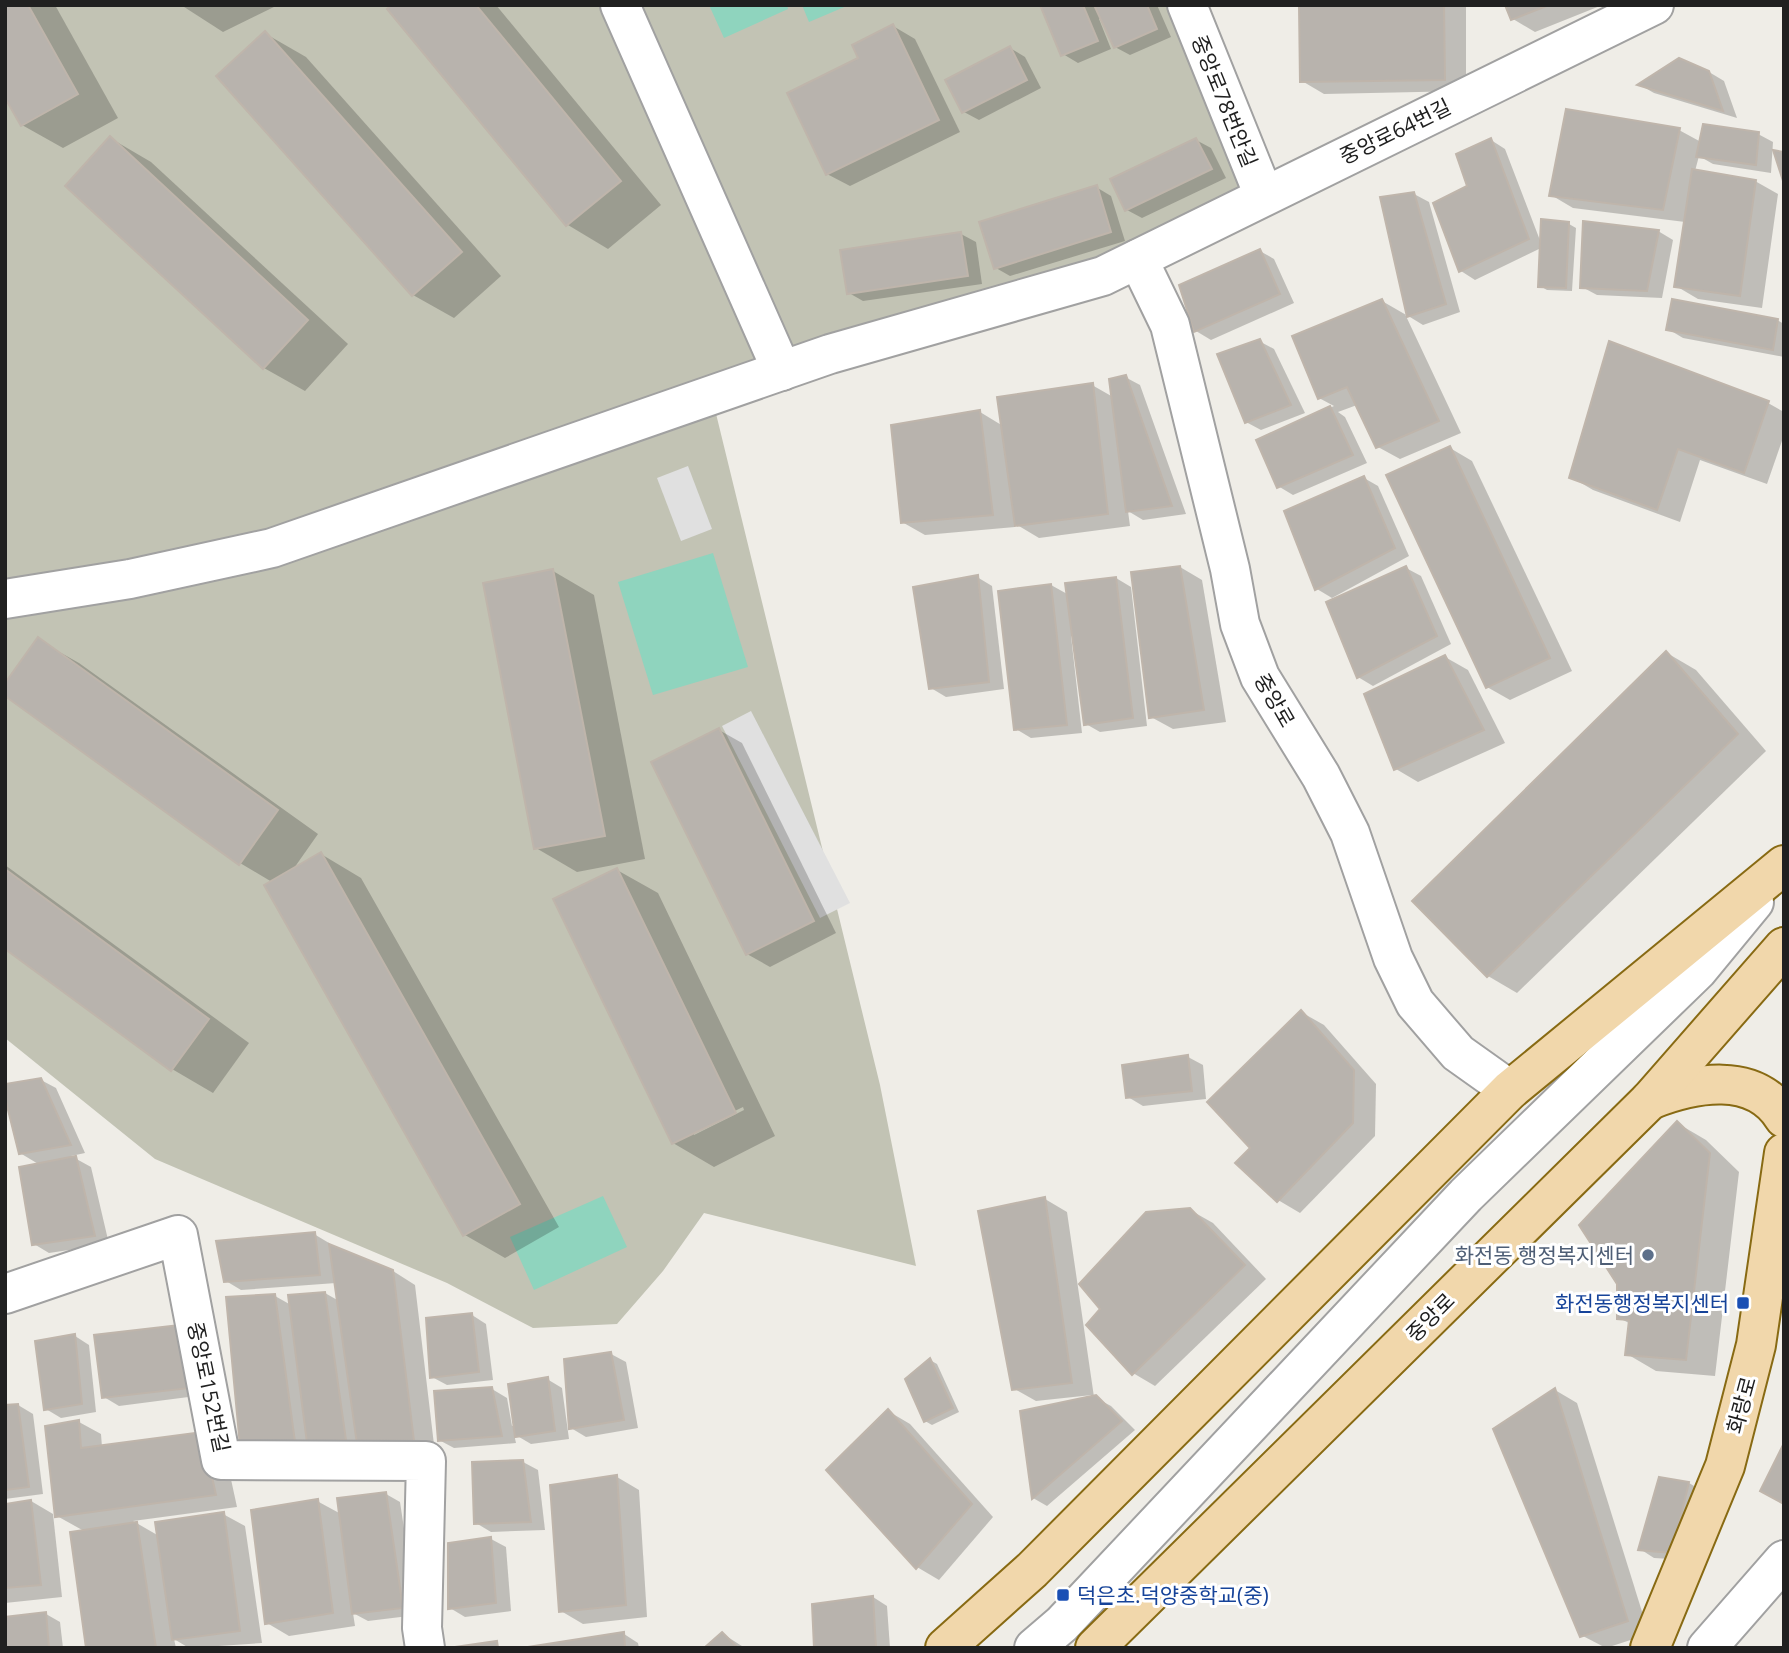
<svg xmlns="http://www.w3.org/2000/svg" width="1789" height="1653" font-family="'Open Sans','Noto Sans KR',sans-serif">
<style>
.construction{fill:#c2c3b4}
.pitch{fill:#8fd4be}
.parking{fill:#e0e0e0}
.shadow{fill:#0003;fill-rule:evenodd}
.building{fill:#b8b3ad;stroke:#bfb5ab;stroke-width:2}
.lines{fill:none;stroke-linecap:round;stroke-linejoin:round}
.minor-casing{stroke:#a1a1a1;stroke-width:42}
.major-casing{stroke:#886a13;stroke-width:42}
.minor{stroke:#fff;stroke-width:38}
.major{stroke:#f1d7ab;stroke-width:38}
.service-dot{fill:#5c6f8a;stroke:#fff;stroke-width:2.5}
.transit-dot{fill:#1a4fb4;stroke:#fff;stroke-width:2.5}
.labels{text-anchor:middle;dominant-baseline:central;stroke-width:6;stroke-linejoin:round;paint-order:stroke}
.street-label{font-size:21px;fill:#202020;stroke:#fff}
.service-label{font-size:21px;fill:#4e5e75;stroke:#fff;text-anchor:end}
.transit-label{font-size:21px;fill:#164399;stroke:#fff;text-anchor:end}
</style>
<rect width="100%" height="100%" fill="#efede7"/>
<path class="construction" d="M5,5H1179L1256,199L1107,282L709,385L880,1085L916,1266L704,1213L663,1271L617,1324L533,1328L447,1283L155,1159L5,1038Z"/>
<g class="pitch">
<path d="M709,5H787L788,9L724,38Z"/>
<path d="M802,5H849L809,22Z"/>
<path d="M713,553L748,667L653,695L618,582Z"/>
<path d="M603,1196L627,1247L534,1290L510,1237Z"/>
</g>
<g class="parking">
<path d="M688,466L712,529L681,541L657,478Z"/>
<path d="M751,711L850,903L820,918L722,726Z"/>
</g>
<g class="shadow">
<path d="M5,5H55L118,118L63,148L22,125Z"/>
<path d="M181,5H278L223,32Z"/>
<path d="M394,5H496L661,205L608,249L568,225L389,9Z"/>
<path d="M1042,5H1157L1171,37L1130,55L1115,47L1102,17L1099,19L1111,49L1078,63L1063,54Z"/>
<path d="M1300,5L1466,6V91L1324,94L1302,81Z"/>
<path d="M1507,5H1600V6L1535,32L1513,19Z"/>
<path d="M893,26L915,39L960,132L850,186L827,174L860,59Z"/>
<path d="M266,34L306,57L501,276L454,318L413,295Z"/>
<path d="M1010,48L1025,57L1041,88L979,120L964,112Z"/>
<path d="M1709,72L1724,81L1737,118L1654,93L1640,85Z"/>
<path d="M1679,130L1701,142L1758,134L1773,142L1771,173L1713,164L1699,156L1695,171L1755,181L1778,194L1762,308L1698,299L1676,286L1685,222L1573,208L1551,195Z"/>
<path d="M110,138L151,162L348,344L305,391L264,368Z"/>
<path d="M1196,140L1211,148L1226,178L1142,218L1127,210Z"/>
<path d="M1491,140L1505,149L1541,243L1569,224L1576,228L1572,291L1547,290L1540,286L1541,248L1475,280L1461,271L1469,187Z"/>
<path d="M1096,187L1111,196L1125,241L1010,276L996,268Z"/>
<path d="M1414,194L1429,202L1460,312L1423,325L1405,314L1461,433L1400,459L1378,447L1357,405L1338,412L1345,417L1367,463L1293,495L1278,486L1258,441L1334,406L1319,398L1382,301L1408,316Z"/>
<path d="M1658,231L1673,240L1662,298L1597,295L1582,287Z"/>
<path d="M961,234L976,242L982,284L863,301L849,293Z"/>
<path d="M1260,251L1274,259L1294,303L1211,340L1196,331Z"/>
<path d="M1777,320L1784,324V357L1683,338L1668,329Z"/>
<path d="M1259,341L1274,349L1305,413L1261,430L1246,422Z"/>
<path d="M1125,377L1140,385L1186,514L1143,520L1128,511L1130,526L1039,538L1014,523L1015,527L925,535L902,522L980,412L1003,426L1092,385L1113,397Z"/>
<path d="M1768,403L1784,412V435L1767,484L1700,460L1680,522L1593,490L1571,477Z"/>
<path d="M1450,448L1472,461L1572,671L1510,700L1487,687Z"/>
<path d="M1364,478L1378,486L1409,556L1332,598L1317,589L1286,512Z"/>
<path d="M1180,567L1202,580L1226,722L1173,729L1151,717Z"/>
<path d="M1406,568L1421,576L1451,644L1373,686L1358,677Z"/>
<path d="M553,571L594,595L645,859L577,872L536,848Z"/>
<path d="M977,577L992,586L1004,689L946,697L931,688Z"/>
<path d="M1116,578L1131,587L1147,726L1100,732L1086,724L1074,635L1071,636L1082,733L1031,738L1016,729L1051,585L1069,595Z"/>
<path d="M38,640L79,663L318,834L292,871L321,854L361,878L559,1227L505,1258L465,1235L272,882L240,863Z"/>
<path d="M1667,653L1696,670L1766,751L1517,993L1488,976L1414,901Z"/>
<path d="M1445,657L1468,670L1505,743L1418,782L1396,769Z"/>
<path d="M719,730L742,743L836,933L770,967L747,954Z"/>
<path d="M5,865L249,1043L213,1093L172,1069L5,947Z"/>
<path d="M617,870L658,893L775,1136L714,1167L673,1143ZM743,1107L744,1110L694,1135V1131Z"/>
<path d="M1301,1012L1324,1025L1376,1084L1375,1136L1300,1213L1278,1200L1253,1148Z"/>
<path d="M1188,1057L1203,1065L1206,1099L1143,1106L1128,1097Z"/>
<path d="M41,1080L56,1088L85,1153L71,1156L91,1167L109,1244L49,1253L34,1244L40,1165L20,1153Z"/>
<path d="M1677,1123L1706,1140L1739,1172L1715,1376L1656,1371L1627,1354L1631,1324L1619,1318Z"/>
<path d="M1045,1199L1067,1212L1094,1397L1111,1406L1135,1430L1047,1506L1033,1498L1092,1398V1395L1036,1401L1013,1388Z"/>
<path d="M1190,1210L1213,1223L1266,1279L1155,1386L1133,1373Z"/>
<path d="M314,1234L329,1243L330,1246L393,1271L415,1285L435,1453L264,1458L275,1296L291,1305L325,1293L339,1301L336,1283L241,1290L226,1281Z"/>
<path d="M472,1315L486,1324L493,1380L447,1385L432,1377Z"/>
<path d="M194,1335L204,1395L119,1406L104,1397Z"/>
<path d="M75,1336L89,1345L96,1412L61,1418L46,1409Z"/>
<path d="M611,1354L626,1362L638,1428L586,1437L571,1428Z"/>
<path d="M930,1360L937,1364L959,1412L932,1425L925,1421Z"/>
<path d="M547,1379L562,1388L569,1439L531,1444L514,1434L516,1443L454,1448L439,1440L492,1389L507,1398L512,1426L515,1425Z"/>
<path d="M1555,1390L1577,1403L1649,1634L1606,1648L1581,1635Z"/>
<path d="M18,1405L33,1414L43,1494L5,1499V1407Z"/>
<path d="M888,1411L910,1424L993,1517L939,1580L917,1567Z"/>
<path d="M79,1422L101,1434L102,1447H224L237,1507L133,1521L159,1536L223,1514L245,1526L262,1643L189,1648L174,1639L176,1648H88L84,1531L57,1516Z"/>
<path d="M523,1462L538,1470L545,1530L491,1532L476,1523Z"/>
<path d="M617,1477L639,1490L647,1617L583,1624L561,1611Z"/>
<path d="M1660,1479L1689,1483L1704,1492L1687,1560L1654,1558L1640,1549Z"/>
<path d="M386,1494L400,1502L417,1615L368,1621L353,1613L355,1626L289,1636L267,1623L317,1501L341,1514Z"/>
<path d="M31,1501L53,1514L62,1597L5,1603V1505Z"/>
<path d="M491,1539L506,1547L511,1611L465,1617L450,1608Z"/>
<path d="M873,1597L887,1606L890,1648H816Z"/>
<path d="M46,1614L60,1622L63,1648H7Z"/>
<path d="M624,1634L638,1643L639,1648H533Z"/>
<path d="M723,1634L745,1648H707Z"/>
</g>
<g class="building">
<path d="M5,5H28L78,94L21,126L5,98Z"/>
<path d="M391,5H476L621,181L566,226L387,9Z"/>
<path d="M1040,5H1083L1098,41L1061,56Z"/>
<path d="M1094,5H1147L1157,29L1114,48Z"/>
<path d="M1299,5H1444L1445,80L1300,82Z"/>
<path d="M1505,5H1549L1511,20Z"/>
<path d="M893,24L939,120L826,175L787,93L858,58L852,45Z"/>
<path d="M265,31L462,252L412,296L216,76Z"/>
<path d="M1010,46L1027,80L962,113L945,80Z"/>
<path d="M1679,58L1709,71L1723,111L1637,85Z"/>
<path d="M1566,109L1680,128L1663,210L1549,196Z"/>
<path d="M1703,124L1759,132L1756,165L1696,157Z"/>
<path d="M110,136L308,320L263,369L65,186Z"/>
<path d="M1196,138L1212,169L1125,211L1110,179Z"/>
<path d="M1491,138L1529,239L1459,272L1433,203L1467,186L1456,154Z"/>
<path d="M1773,150L1784,152V184Z"/>
<path d="M1692,169L1756,180L1740,296L1674,287Z"/>
<path d="M1097,185L1111,232L994,269L979,222Z"/>
<path d="M1414,192L1446,304L1407,317L1380,197Z"/>
<path d="M1541,219L1569,222L1566,288L1538,287Z"/>
<path d="M1583,221L1659,230L1647,291L1580,288Z"/>
<path d="M961,232L968,276L847,294L840,250Z"/>
<path d="M1260,249L1280,294L1194,332L1179,285Z"/>
<path d="M1382,299L1439,421L1376,448L1347,387L1318,399L1292,336Z"/>
<path d="M1672,299L1778,319L1773,350L1666,330Z"/>
<path d="M1260,339L1291,405L1245,423L1217,354Z"/>
<path d="M1609,341L1769,401L1744,473L1678,449L1657,510L1569,478Z"/>
<path d="M1126,375L1172,506L1126,512L1109,379Z"/>
<path d="M1093,383L1108,514L1015,526L997,397Z"/>
<path d="M1330,406L1353,455L1277,488L1256,440Z"/>
<path d="M980,410L993,515L901,523L891,425Z"/>
<path d="M1450,446L1550,658L1486,688L1386,475Z"/>
<path d="M1364,476L1395,548L1315,590L1284,511Z"/>
<path d="M1180,566L1204,710L1149,718L1131,572Z"/>
<path d="M1406,566L1437,636L1357,678L1326,602Z"/>
<path d="M553,569L605,836L534,849L483,583Z"/>
<path d="M978,575L989,682L929,689L913,587Z"/>
<path d="M1116,577L1133,718L1084,725L1065,583Z"/>
<path d="M1051,584L1067,725L1014,730L998,591Z"/>
<path d="M38,637L278,810L239,865L5,696V683Z"/>
<path d="M1666,651L1738,734L1487,977L1412,901Z"/>
<path d="M1445,655L1484,730L1394,770L1364,694Z"/>
<path d="M719,728L814,921L746,955L651,762Z"/>
<path d="M321,852L520,1204L463,1236L264,885Z"/>
<path d="M617,868L736,1113L672,1144L553,899Z"/>
<path d="M5,869L209,1019L171,1071L5,949Z"/>
<path d="M1301,1010L1354,1070L1353,1123L1277,1202L1235,1163L1250,1148L1207,1102Z"/>
<path d="M1188,1055L1192,1091L1126,1098L1122,1065Z"/>
<path d="M41,1078L71,1145L19,1154L5,1098V1084Z"/>
<path d="M1677,1121L1710,1153L1686,1360L1625,1355L1629,1320L1617,1319V1284L1579,1225Z"/>
<path d="M76,1156L95,1236L32,1245L19,1167Z"/>
<path d="M1045,1197L1072,1383L1012,1390L978,1211Z"/>
<path d="M1190,1208L1245,1265L1132,1375L1086,1325L1100,1309L1079,1284L1146,1212Z"/>
<path d="M315,1232L320,1275L224,1282L216,1241Z"/>
<path d="M329,1244L393,1270L414,1441L357,1444Z"/>
<path d="M325,1292L346,1440L307,1443L288,1295Z"/>
<path d="M275,1294L295,1442L240,1446L226,1297Z"/>
<path d="M472,1313L479,1372L430,1378L426,1318Z"/>
<path d="M179,1325L190,1388L102,1398L94,1335Z"/>
<path d="M75,1334L82,1404L44,1410L35,1341Z"/>
<path d="M611,1352L624,1420L569,1429L564,1359Z"/>
<path d="M930,1358L953,1408L924,1422L905,1379Z"/>
<path d="M548,1377L555,1431L515,1437L508,1384Z"/>
<path d="M492,1387L502,1436L438,1441L434,1391Z"/>
<path d="M1555,1388L1628,1621L1580,1637L1493,1429Z"/>
<path d="M1096,1395L1122,1421L1032,1499L1020,1411Z"/>
<path d="M18,1404L29,1487L5,1490V1405Z"/>
<path d="M888,1409L972,1504L916,1569L826,1470Z"/>
<path d="M79,1420L81,1448L202,1432L216,1495L55,1517L45,1426Z"/>
<path d="M1784,1443V1504L1760,1491Z"/>
<path d="M523,1460L531,1522L474,1524L472,1462Z"/>
<path d="M617,1475L626,1605L559,1612L550,1485Z"/>
<path d="M1659,1477L1689,1482L1672,1553L1638,1550Z"/>
<path d="M386,1492L403,1608L352,1614L337,1498Z"/>
<path d="M318,1499L333,1613L265,1624L251,1510Z"/>
<path d="M31,1500L41,1585L5,1588V1504Z"/>
<path d="M224,1512L240,1631L172,1640L155,1522Z"/>
<path d="M137,1522L156,1648H86L70,1532Z"/>
<path d="M491,1537L496,1603L448,1609V1543Z"/>
<path d="M873,1596L876,1648H814L812,1604Z"/>
<path d="M46,1612L49,1648H5V1617Z"/>
<path d="M624,1632L625,1648H527V1647Z"/>
<path d="M722,1632L738,1648H704Z"/>
<path d="M497,1641L498,1648H454V1647Z"/>
</g>
<g class="lines">
<g class="minor-casing">
<g id="minor">
<path d="M620,5L782,371"/>
<path d="M1187,5L1264,196"/>
<path d="M1138,259L1170,325L1230,569L1240,624L1260,677L1321,776L1350,833L1393,958L1415,1003L1458,1053L1510,1090"/>
<path d="M5,599L130,579L272,548L830,354L1103,276L1654,5"/>
<path d="M5,1294L178,1235L221,1460L426,1461L422,1628L425,1648"/>
<path d="M1034,1648L1062,1624L1466,1195L1698,970L1754,902"/>
<path d="M1707,1648L1784,1560"/>
</g>
</g>
<g class="major-casing">
<g id="major">
<path d="M1650,1100C1693,1083 1755,1070 1784,1118"/>
<path d="M945,1648L1032,1570L1510,1090L1784,865"/>
<path d="M1095,1648L1650,1100L1784,947"/>
<path d="M1650,1648L1725,1466L1756,1345L1784,1153"/>
</g>
</g>
<use href="#minor" class="minor"/>
<use href="#major" class="major"/>
</g>
<circle class="service-dot" cx="1648" cy="1255" r="7"/>
<g class="transit-dot">
<rect x="1736" y="1296" width="14" height="14" rx="3.5"/>
<rect x="1056" y="1588" width="14" height="14" rx="3.5"/>
</g>
<g class="labels">
<g class="street-label">
<text transform="translate(1225 101) rotate(68)">중앙로78번안길</text>
<text transform="translate(1395 131) rotate(-26)">중앙로64번길</text>
<text transform="translate(1275 700) rotate(60)">중앙로</text>
<text transform="translate(1430 1317) rotate(-45)">중앙로</text>
<text transform="translate(209 1387) rotate(78)">중앙로152번길</text>
<text transform="translate(1741 1405) rotate(-75)">화랑로</text>
</g>
<g class="service-label">
<text x="1634" y="1255">화전동 행정복지센터</text>
</g>
<g class="transit-label">
<text x="1729" y="1303">화전동행정복지센터</text>
<text x="1077" y="1595" text-anchor="start">덕은초.덕양중학교(중)</text>
</g>
</g>
<rect width="1789" height="1653" fill="none" stroke="#202020" stroke-width="14"/>
</svg>
